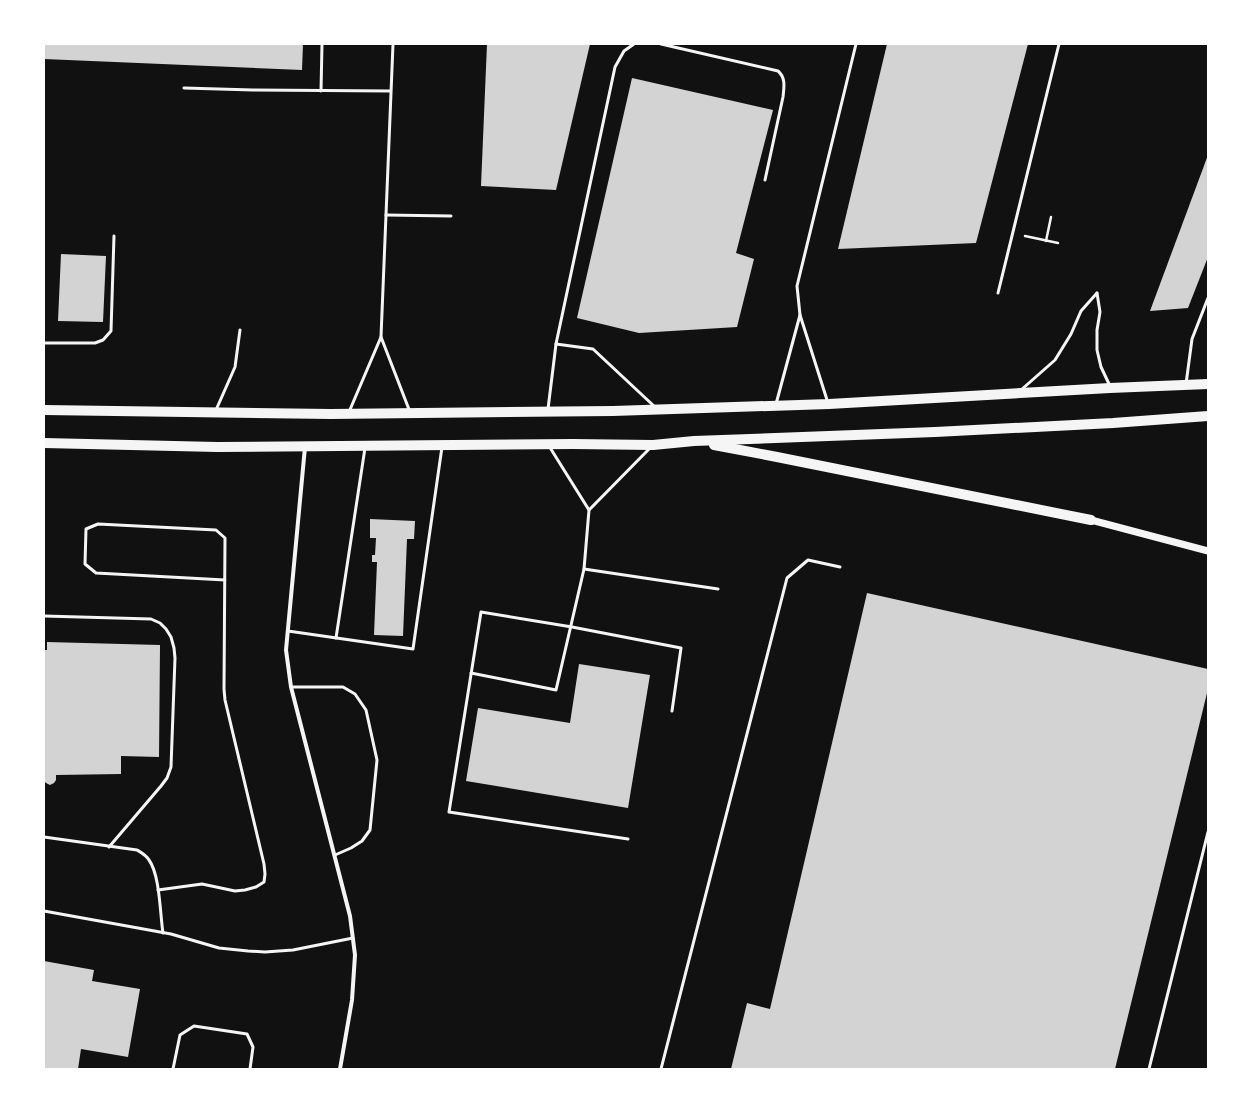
<svg xmlns="http://www.w3.org/2000/svg" width="1252" height="1113" font-family="'DM Sans',sans-serif">
<style>
.building{fill:#d3d3d3}
.lines{fill:none;stroke-linecap:round;stroke-linejoin:round}
.path{stroke:#f5f5f5;stroke-width:2.5}
.service{stroke:#f5f5f5;stroke-width:3}
.minor{stroke:#f5f5f5;stroke-width:4}
.tertiary{stroke:#f5f5f5;stroke-width:7}
.primary{stroke:#f5f5f5;stroke-width:10}
</style>
<rect width="100%" height="100%" fill="#111"/>
<g class="building">
<path d="M44,44H303L302,70L44,59Z"/>
<path d="M487,44H590L556,190L481,186Z"/>
<path d="M887,44H1028L976,243L838,249Z"/>
<path d="M632,78L773,110L736,253L754,259L737,327L639,333L577,318Z"/>
<path d="M1208,155V257L1188,308L1150,311Z"/>
<path d="M61,254L106,256L103,322L58,321Z"/>
<path d="M370,519L415,521L414,539H407L403,636L374,635L377,562H372V555H375L376,538H370Z"/>
<path d="M867,593L1208,669V689L1115,1069H731L747,1003L770,1009Z"/>
<path d="M47,642L160,645L159,757L121,756V774L56,775V780L54,783L50,785L46,783L44,781V650H47Z"/>
<path d="M579,664L650,675L628,808L466,781L478,708L570,723Z"/>
<path d="M44,961L94,970L92,981L140,989L128,1057L81,1049L78,1069H44Z"/>
</g>
<g class="lines">
<g class="path">
<path d="M1025,236L1058,243"/>
<path d="M1046,241L1051,217"/>
</g>
<g class="service">
<path d="M661,44L778,71C786,78 784,87 783,97L765,180"/>
<path d="M184,88L253,90L390,91"/>
<path d="M321,91L322,44"/>
<path d="M386,215L451,216"/>
<path d="M998,293L1059,44"/>
<path d="M1097,293L1100,312L1097,330V350L1101,367L1110,386"/>
<path d="M381,337L410,412"/>
<path d="M44,343H95L103,340L111,331L114,236"/>
<path d="M556,344L593,349L655,407"/>
<path d="M1186,384L1192,339L1208,298"/>
<path d="M1021,390L1055,360L1071,334L1081,311L1097,293"/>
<path d="M828,403L800,315L797,286L856,44"/>
<path d="M776,404L800,315"/>
<path d="M548,409L556,344L615,67L624,51L634,44"/>
<path d="M216,410L235,367L240,330"/>
<path d="M349,412L381,337L393,44"/>
<path d="M589,510L651,447"/>
<path d="M584,569L718,589"/>
<path d="M44,616L151,619L160,623L166,629L171,637L174,648L175,658L171,767L167,778L161,786L109,847"/>
<path d="M288,631L413,649L442,447"/>
<path d="M336,638L365,448"/>
<path d="M471,673L556,690L584,569L589,510L549,446"/>
<path d="M291,687H343L355,694L366,710L377,760L370,830L362,841L351,848L335,855"/>
<path d="M44,837L137,850C142,853 146,855 149,860C160,875 160,914 163,933"/>
<path d="M628,839L449,812L481,612L572,627L681,648L672,711"/>
<path d="M158,890L202,884L235,891L245,890L256,887L264,882L265,874L264,864L225,700L224,689L225,538L216,530L98,524L86,529L85,564L96,573L225,580"/>
<path d="M44,911L171,934L219,948L248,951L265,952L293,950L353,938"/>
<path d="M173,1069L180,1035L194,1026L247,1034L253,1047L250,1069"/>
<path d="M661,1069L787,578L808,560L840,567"/>
<path d="M1149,1069L1208,832"/>
</g>
<path class="minor" d="M305,447L286,650L291,687L350,916L355,955L352,1000L340,1069"/>
<path class="tertiary" d="M1091,520L1208,551"/>
<g class="primary">
<path d="M44,410L331,414L613,411L829,404L1110,388L1208,384"/>
<path d="M44,443L217,447L573,444L653,445L694,441L935,432L1113,423L1208,416"/>
<path d="M714,445L777,457L1091,520"/>
</g>
</g>
<rect width="1252" height="1113" fill="none" stroke="#ffffff" stroke-width="90"/>
</svg>
